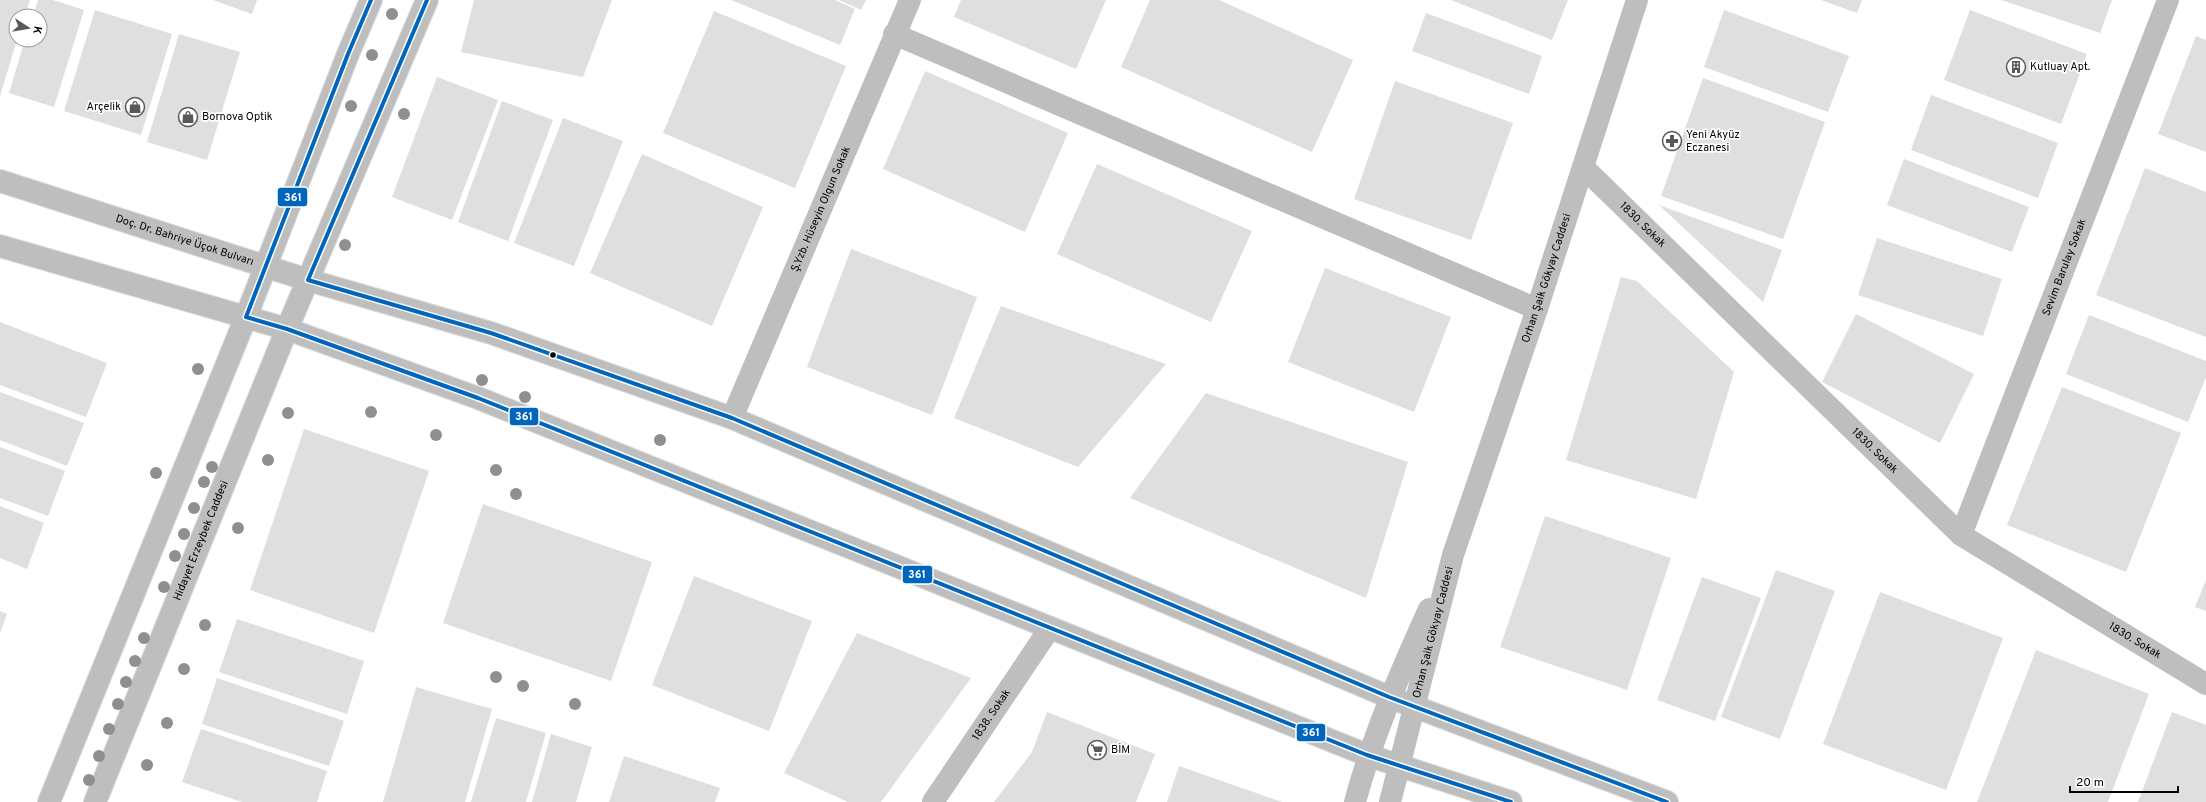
<svg xmlns="http://www.w3.org/2000/svg" width="2206" height="802" font-family="Overpass,sans-serif">
<style>
.building{fill:#dfdfdf}
.lines{fill:none;stroke-linecap:round;stroke-linejoin:round}
.major-casing{stroke:#dbdbdb;stroke-width:24}
.minor{stroke:#bebebe;stroke-width:22}
.major{stroke:#bebebe;stroke-width:22}
.bus-1-casing{stroke:#fff;stroke-width:7}
.bus-1{stroke:#0065bd;stroke-width:4}
.tree{fill:#8f8f8f}
.bus-dot{fill:#000;stroke:#fff;stroke-width:1.5}
.labels{text-anchor:middle;dominant-baseline:central;stroke-width:3.5;stroke-linejoin:round;paint-order:stroke}
.poi-label{font-size:11px;fill:#000;stroke:#fff;text-anchor:start}
.street-label{font-size:11px;fill:#000;stroke:#fff}
.line-badge{stroke:#fff;stroke-width:1.5}
.badge-label{font-size:11px;text-anchor:middle;font-weight:bold;fill:#fff}
</style>
<rect width="100%" height="100%" fill="#fff"/>
<g class="building">
<path d="M0,0H30L25,16H16L17,40L0,96Z"/>
<path d="M38,0H53L84,10L54,107L9,93L25,40H40V16H33Z"/>
<path d="M213,0H257L252,14Z"/>
<path d="M474,0H612L583,77L461,52Z"/>
<path d="M731,0H835L855,9L840,45Z"/>
<path d="M839,0H866L861,10Z"/>
<path d="M961,0H1106L1076,69L954,17Z"/>
<path d="M1150,0H1219L1353,60L1312,152L1121,67Z"/>
<path d="M1451,0H1568L1552,40Z"/>
<path d="M1821,0H1862L1857,13Z"/>
<path d="M2001,0H2112L2100,33Z"/>
<path d="M95,10L172,34L141,135L64,111Z"/>
<path d="M1724,10L1849,56L1828,112L1704,67Z"/>
<path d="M1970,10L2087,54L2061,124L1944,80Z"/>
<path d="M714,11L846,66L795,188L663,133Z"/>
<path d="M1426,13L1542,56L1529,94L1412,51Z"/>
<path d="M179,34L240,52L207,160L147,142Z"/>
<path d="M2196,36L2206,40V152L2158,134Z"/>
<path d="M925,71L1068,133L1025,232L883,169Z"/>
<path d="M437,77L498,100L452,220L392,197Z"/>
<path d="M1703,78L1825,122L1783,239L1661,196Z"/>
<path d="M1395,81L1513,123L1471,240L1354,199Z"/>
<path d="M1931,95L2058,143L2038,198L1911,150Z"/>
<path d="M502,101L553,120L508,241L458,222Z"/>
<path d="M563,118L623,141L574,266L514,243Z"/>
<path d="M642,154L763,207L712,326L590,273Z"/>
<path d="M1904,159L2029,207L2012,252L1887,205Z"/>
<path d="M1097,164L1252,231L1211,322L1057,254Z"/>
<path d="M2145,168L2206,192V337L2096,295Z"/>
<path d="M1659,205L1782,250L1763,302Z"/>
<path d="M1877,238L2002,279L1983,336L1858,295Z"/>
<path d="M851,249L977,297L932,415L807,367Z"/>
<path d="M1325,268L1451,317L1414,412L1288,362Z"/>
<path d="M1621,277L1637,281L1734,372L1696,499L1566,460Z"/>
<path d="M1001,306L1166,364L1078,467L954,418Z"/>
<path d="M1856,314L1974,374L1940,443L1822,382Z"/>
<path d="M2089,315L2206,361V377L2188,422L2066,374Z"/>
<path d="M0,322L107,363L86,417L0,385Z"/>
<path d="M2062,387L2181,433L2126,572L2007,525Z"/>
<path d="M0,392L84,423L67,466L0,440Z"/>
<path d="M1206,393L1408,462L1366,598L1130,498Z"/>
<path d="M304,429L429,471L374,633L250,590Z"/>
<path d="M0,447L65,471L48,516L0,498Z"/>
<path d="M483,504L652,562L611,681L443,623Z"/>
<path d="M0,506L44,523L27,569L0,558Z"/>
<path d="M1545,516L1671,558L1627,690L1500,647Z"/>
<path d="M1776,570L1835,591L1780,739L1721,717Z"/>
<path d="M694,576L812,621L769,731L652,685Z"/>
<path d="M1702,577L1761,598L1715,721L1657,700Z"/>
<path d="M2206,580V611L2195,607Z"/>
<path d="M1880,592L2003,638L1946,790L1823,744Z"/>
<path d="M0,611L7,614L0,633Z"/>
<path d="M237,619L364,661L347,714L219,672Z"/>
<path d="M857,633L971,678L881,802H848L784,773Z"/>
<path d="M2036,650L2149,694L2108,802H1977Z"/>
<path d="M217,678L344,721L329,766L202,724Z"/>
<path d="M416,687L492,709L465,802H383Z"/>
<path d="M1047,712L1155,754L1136,802H994L1032,752Z"/>
<path d="M2172,712L2206,725V802H2138Z"/>
<path d="M496,718L546,733L526,802H471Z"/>
<path d="M201,729L327,771L317,802H242L182,782Z"/>
<path d="M551,734L592,747L576,802H532Z"/>
<path d="M624,756L720,788L715,802H609Z"/>
<path d="M1179,766L1282,802H1167Z"/>
</g>
<g class="lines">
<g class="major-casing">
<g id="major">
<path id="s6" d="M0,181L308,280L491,333L732,418L1389,697L1667,802"/>
<path d="M0,246L287,329L478,398L1367,755L1511,802"/>
<path d="M49,802L246,317L348,54L371,0"/>
<path id="s7" d="M95,802L287,329L427,0"/>
</g>
</g>
<g class="minor">
<path d="M894,34L1537,309"/>
<path id="s1" d="M1583,167L1961,535L2206,684"/>
<path id="s2" d="M732,418L910,0"/>
<path id="s3" d="M1961,535L2168,0"/>
<path id="s4" d="M933,802L1050,628"/>
<path d="M1355,802C1373,735 1400,673 1429,609"/>
<path id="s5" d="M1390,802L1453,555L1537,309L1637,0"/>
</g>
<use href="#major" class="major"/>
<g class="bus-1-casing">
<g id="bus-1">
<path d="M371,0L348,54L246,317L287,329L478,398L1367,755L1511,802"/>
<path d="M427,0L308,280L491,333L732,418L1389,697L1667,802"/>
</g>
</g>
<use href="#bus-1" class="bus-1"/>
</g>
<g class="tree">
<circle cx="392" cy="14" r="6"/>
<circle cx="372" cy="55" r="6"/>
<circle cx="351" cy="106" r="6"/>
<circle cx="404" cy="114" r="6"/>
<circle cx="345" cy="245" r="6"/>
<circle cx="198" cy="369" r="6"/>
<circle cx="482" cy="380" r="6"/>
<circle cx="525" cy="397" r="6"/>
<circle cx="371" cy="412" r="6"/>
<circle cx="288" cy="413" r="6"/>
<circle cx="436" cy="435" r="6"/>
<circle cx="660" cy="440" r="6"/>
<circle cx="268" cy="460" r="6"/>
<circle cx="212" cy="467" r="6"/>
<circle cx="496" cy="470" r="6"/>
<circle cx="156" cy="473" r="6"/>
<circle cx="204" cy="482" r="6"/>
<circle cx="516" cy="494" r="6"/>
<circle cx="194" cy="508" r="6"/>
<circle cx="238" cy="528" r="6"/>
<circle cx="184" cy="534" r="6"/>
<circle cx="175" cy="556" r="6"/>
<circle cx="164" cy="587" r="6"/>
<circle cx="205" cy="625" r="6"/>
<circle cx="144" cy="638" r="6"/>
<circle cx="135" cy="661" r="6"/>
<circle cx="184" cy="669" r="6"/>
<circle cx="496" cy="677" r="6"/>
<circle cx="126" cy="682" r="6"/>
<circle cx="523" cy="686" r="6"/>
<circle cx="118" cy="704" r="6"/>
<circle cx="575" cy="704" r="6"/>
<circle cx="167" cy="723" r="6"/>
<circle cx="109" cy="729" r="6"/>
<circle cx="99" cy="756" r="6"/>
<circle cx="147" cy="765" r="6"/>
<circle cx="89" cy="780" r="6"/>
</g>
<defs>
<g id="building-ring" transform="scale(1)"><circle r="9.5" fill="#fff" stroke="#595959" stroke-width="1.5"/><path d="M-4-6H4V6H1V3H-1V6H-4ZM-2.5-4.3h1.7v1.8h-1.7ZM.8-4.3h1.7v1.8H.8ZM-2.5-1h1.7V.8h-1.7ZM.8-1h1.7V.8H.8Z" fill="#595959"/></g>
<g id="shop-ring" transform="scale(1)"><circle r="9.5" fill="#fff" stroke="#595959" stroke-width="1.5"/><path d="M-5-2.5h2.3a2.7 3.5 0 0 1 5.4 0H5L5.5 6h-11ZM-1.5-2.5h3a1.5 2.3 0 0 0-3 0Z" fill="#595959"/></g>
<g id="pharmacy-ring" transform="scale(1)"><circle r="9.5" fill="#fff" stroke="#595959" stroke-width="1.5"/><path d="M-2-6h4v4h4v4h-4v4h-4v-4h-4v-4h4Z" fill="#595959"/></g>
<g id="supermarket-ring" transform="scale(1)"><circle r="9.5" fill="#fff" stroke="#595959" stroke-width="1.5"/><path d="M-6-5.5h2.5l.6 2H6L4.5 2H-2.5L-4.4-4H-6ZM-1.5 3.2a1.3 1.3 0 1 0 .1 0ZM3 3.2a1.3 1.3 0 1 0 .1 0Z" fill="#595959"/></g>
</defs>
<g fill-rule="evenodd">
<use href="#building-ring" x="2016" y="67"/>
<use href="#shop-ring" x="135" y="107"/>
<use href="#shop-ring" x="188" y="117"/>
<use href="#pharmacy-ring" x="1672" y="141"/>
<use href="#supermarket-ring" x="1097" y="750"/>
</g>
<circle class="bus-dot" cx="553" cy="355" r="3.5"/>
<g class="labels">
<g class="poi-label">
<text x="2030" y="67">Kutluay Apt.</text>
<text x="121" y="107" text-anchor="end">Arçelik</text>
<text x="202" y="117">Bornova Optik</text>
<text x="1686" y="135">Yeni Akyüz<tspan x="1686" dy="13">Eczanesi</tspan></text>
<text x="1111" y="750">BİM</text>
</g>
<g class="street-label">
<text stroke="none"><textPath href="#s2" startOffset="227">Ş.Yzb. Hüseyin Olgun Sokak</textPath></text>
<text stroke="none"><textPath href="#s1" startOffset="83">1830. Sokak</textPath></text>
<text stroke="none"><textPath href="#s6" startOffset="194">Doç. Dr. Bahriye Üçok Bulvarı</textPath></text>
<text stroke="none"><textPath href="#s3" startOffset="287">Sevim Barulay Sokak</textPath></text>
<text stroke="none"><textPath href="#s5" startOffset="547">Orhan Şaik Gökyay Caddesi</textPath></text>
<text stroke="none"><textPath href="#s1" startOffset="407">1830. Sokak</textPath></text>
<text stroke="none"><textPath href="#s7" startOffset="282">Hidayet Erzeybek Caddesi</textPath></text>
<text stroke="none"><textPath href="#s5" startOffset="175">Orhan Şaik Gökyay Caddesi</textPath></text>
<text stroke="none"><textPath href="#s1" startOffset="731">1830. Sokak</textPath></text>
<text stroke="none"><textPath href="#s4" startOffset="105">1838. Sokak</textPath></text>
</g>
</g>
<g class="line-badge">
<rect x="277" y="187" width="31" height="20" rx="4" fill="#0065bd"/>
<rect x="509" y="407" width="30" height="19" rx="4" fill="#0065bd"/>
<rect x="902" y="565" width="31" height="19" rx="4" fill="#0065bd"/>
<rect x="1296" y="723" width="30" height="19" rx="4" fill="#0065bd"/>
</g>
<g class="badge-label">
<text x="293" y="201">361</text>
<text x="524" y="420">361</text>
<text x="917" y="578">361</text>
<text x="1311" y="736">361</text>
</g>
<g transform="translate(28 28) rotate(102)"><circle r="19" fill="#ffffff" stroke="#999999"/>
<path d="M0-3L7 15L0 10L-7 15Z" fill="#595959"/>
<text y="-6" font-size="11" font-weight="bold" text-anchor="middle" fill="#000000">K</text>
</g>
<path d="M2070 786v6h108v-6" fill="none" stroke="#000000" stroke-width="2"/>
<text x="2076" y="786" font-size="12" fill="#000000" stroke="#ffffff" stroke-width="3" paint-order="stroke">20 m</text>
</svg>
